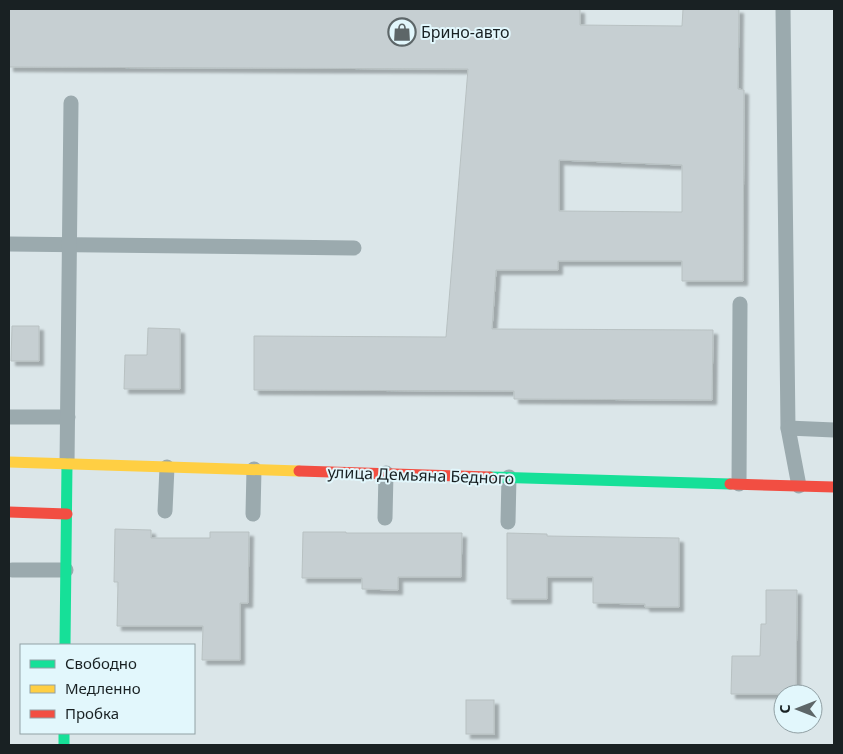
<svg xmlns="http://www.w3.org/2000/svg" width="843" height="754" font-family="'Noto Sans',sans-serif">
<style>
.building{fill:#c6cfd2;stroke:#b8c1c2;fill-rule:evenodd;filter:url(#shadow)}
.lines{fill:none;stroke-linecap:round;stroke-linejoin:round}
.lane{stroke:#9baaae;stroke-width:15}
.fast{stroke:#16e098;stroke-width:11}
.slow{stroke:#ffcf43;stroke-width:11}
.jam{stroke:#f24e42;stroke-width:11}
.labels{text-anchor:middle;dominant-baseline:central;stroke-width:4;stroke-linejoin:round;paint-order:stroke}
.poi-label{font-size:16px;fill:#192123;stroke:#e2f7fc;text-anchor:start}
.street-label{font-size:16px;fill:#192123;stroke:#e2f7fc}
</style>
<defs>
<filter id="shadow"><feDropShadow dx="4.5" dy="4.5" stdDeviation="1" flood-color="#0004"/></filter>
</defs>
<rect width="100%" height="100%" fill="#dbe6e9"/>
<g class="building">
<path d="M9,9H580V25L682,26L683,9H739L738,89L744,90L743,281H682V261H558V270H496L492,329L713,330L712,400L514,399V391L254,390V336L446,337L468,69L9,67ZM559,160L682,165V212L559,211Z"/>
<path d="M12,326H39V361H11Z"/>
<path d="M148,328L180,329V389H124L125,355H147Z"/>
<path d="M115,529L151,530V538H210V532H249L248,603H240V660H202L203,626H117L118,582H114Z"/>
<path d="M303,532H346V533H462L461,577H398V590L362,589V578H302Z"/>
<path d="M507,533L547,534V536L679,538V607H645V604L593,603V577H547V599H507Z"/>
<path d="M766,590H797L796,694H731L732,656H760L761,624H766Z"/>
<rect x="466" y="700" width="28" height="34"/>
</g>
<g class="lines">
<g class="lane">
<path d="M783,9L788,428L799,486"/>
<path d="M9,244L354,248"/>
<path d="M9,417H68"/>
<path d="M788,428L834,430"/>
<path d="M67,464L71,103"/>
<path d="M739,484L740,304"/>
<path d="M165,511L167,467"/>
<path d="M253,514L254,469"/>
<path d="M385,518L386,473"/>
<path d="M508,522L509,477"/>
<path d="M12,570H66"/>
</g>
<g class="fast">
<path d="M490,477L730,484"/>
<path d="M65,645L67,464"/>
<path d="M64,733V745"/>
</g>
<path class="slow" d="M9,462L299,471"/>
<g class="jam">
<path d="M299,471L490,477"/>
<path d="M730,484L834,487"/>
<path d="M9,512L67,514"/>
</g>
</g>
<defs>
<g id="shop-ring" transform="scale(1.4375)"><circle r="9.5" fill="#e2f7fc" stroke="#5d6668" stroke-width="1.5"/><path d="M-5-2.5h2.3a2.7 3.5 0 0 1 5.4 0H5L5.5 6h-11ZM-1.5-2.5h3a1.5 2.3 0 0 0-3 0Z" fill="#5d6668"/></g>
</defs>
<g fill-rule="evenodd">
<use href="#shop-ring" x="402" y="32"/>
</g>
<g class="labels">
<g class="poi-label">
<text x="421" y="32">Брино-авто</text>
</g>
<g class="street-label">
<text transform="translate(421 475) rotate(2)">улица Демьяна Бедного</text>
</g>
</g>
<rect width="843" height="754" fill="none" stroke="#192123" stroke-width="20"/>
<rect x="20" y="644" width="175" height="90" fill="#e2f7fc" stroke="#92a1a5"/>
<rect x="30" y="660" width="25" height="8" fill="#16e098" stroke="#92a1a5"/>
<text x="65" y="669" font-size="15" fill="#192123">Свободно</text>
<rect x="30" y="685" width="25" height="8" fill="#ffcf43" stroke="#92a1a5"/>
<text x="65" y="694" font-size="15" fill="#192123">Медленно</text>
<rect x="30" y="710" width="25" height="8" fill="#f24e42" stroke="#92a1a5"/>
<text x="65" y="719" font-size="15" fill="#192123">Пробка</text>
<g transform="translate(798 709) rotate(270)"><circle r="24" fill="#e2f7fc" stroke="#92a1a5"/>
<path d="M0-4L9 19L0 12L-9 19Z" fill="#5d6668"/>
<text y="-8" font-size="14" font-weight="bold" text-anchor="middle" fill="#192123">С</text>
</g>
</svg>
